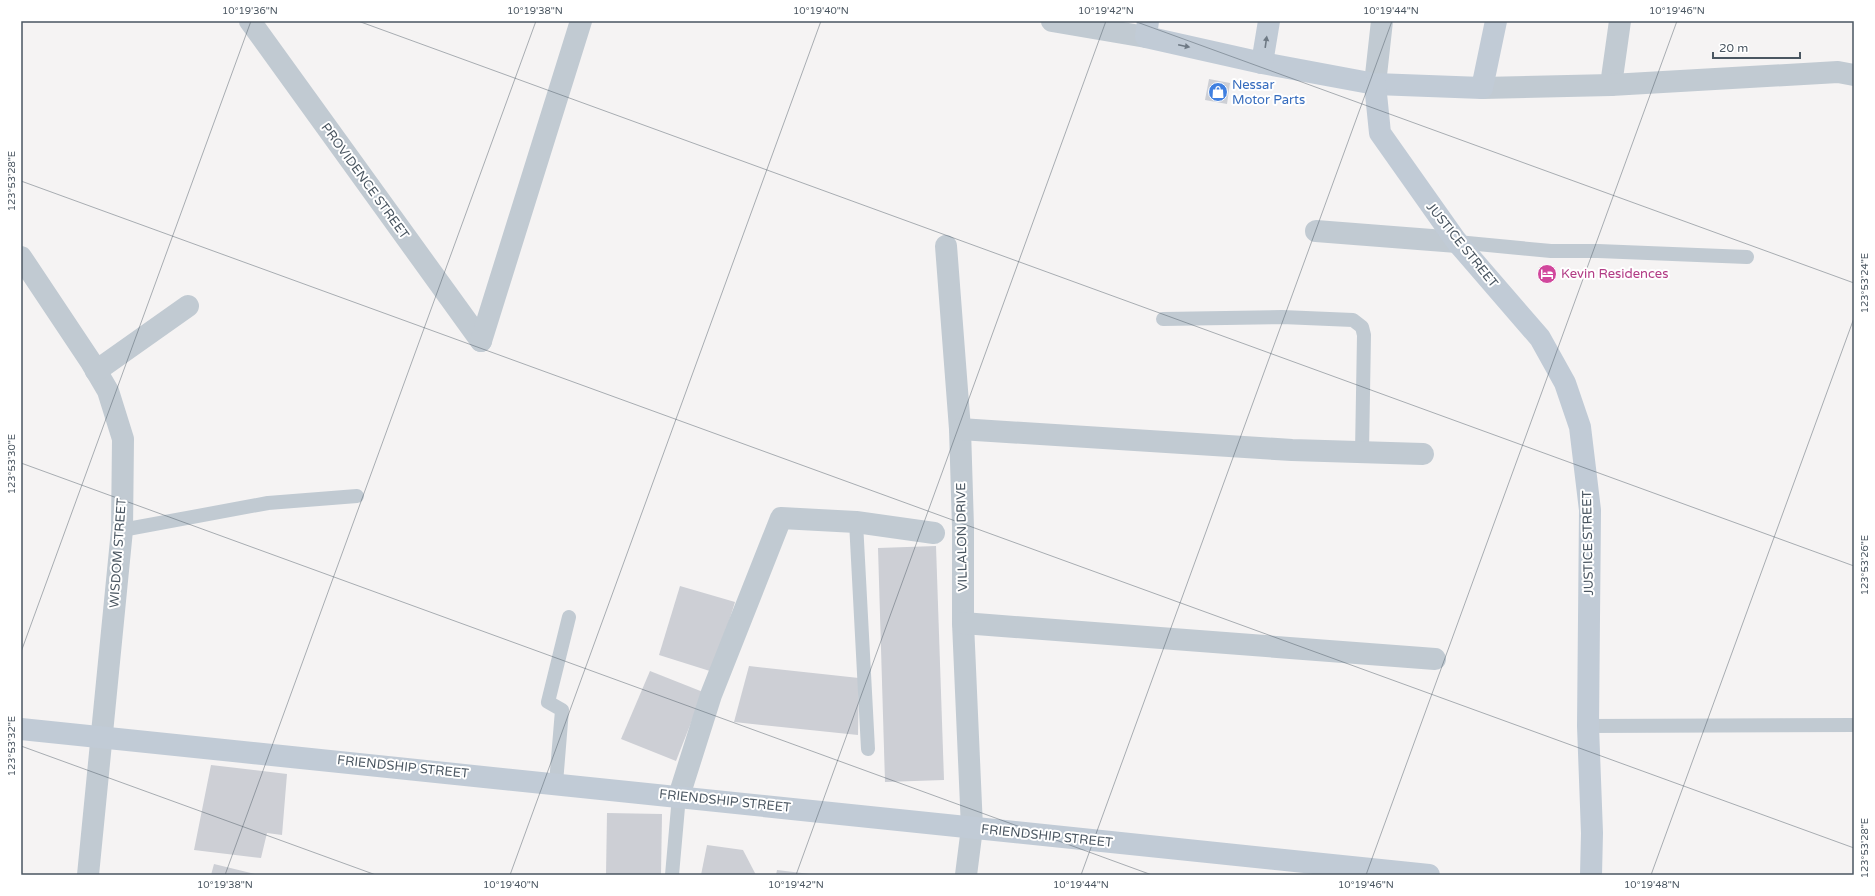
<svg xmlns="http://www.w3.org/2000/svg" width="1875" height="896" font-family="'Varela Round',sans-serif">
<style>
.building{fill:#cdcfd5}
.lines{fill:none;stroke-linecap:round;stroke-linejoin:round}
.lane{stroke:#c1cad2;stroke-width:14}
.street{stroke:#c1cad2;stroke-width:22}
.secondary{stroke:#c1cbd6;stroke-width:22}
.oneway{fill:#6e7984}
.ticks{fill:none;stroke:#4a5661;stroke-width:1;stroke-opacity:0.45}
.labels{text-anchor:middle;dominant-baseline:central;stroke-width:4;stroke-linejoin:round;paint-order:stroke}
.shop-label{font-size:13px;fill:#366cbe;stroke:#fff;text-anchor:start}
.street-label{font-size:13px;fill:#4a5661;stroke:#fff}
.hotel-label{font-size:13px;fill:#b23c85;stroke:#fff;text-anchor:start}
.neatline{fill:none;stroke:#4a5661;stroke-width:1.5}
.ticks-label{font-size:10px;text-anchor:middle;fill:#4a5661}
</style>
<rect width="100%" height="100%" fill="#f5f3f3"/>
<g class="building">
<path d="M1209,79L1230,83L1227,104L1205,100Z"/>
<path d="M936,546L944,780L885,782L878,548Z"/>
<path d="M680,586L735,602L713,672L659,655Z"/>
<path d="M749,666L859,678L858,735L734,722Z"/>
<path d="M650,671L703,692L676,761L621,739Z"/>
<path d="M211,765L287,774L282,835L267,833L261,858L194,850Z"/>
<path d="M607,813L662,814L661,875H606Z"/>
<path d="M707,845L743,850L756,875H701Z"/>
<path d="M214,864L255,874V875H211Z"/>
<path d="M777,870L810,874V875H776Z"/>
</g>
<g class="lines">
<g class="lane">
<path d="M1457,242L1551,251H1598L1747,257"/>
<path d="M1163,319L1282,317L1353,320L1362,327L1364,335L1362,452"/>
<path d="M856,522L868,749"/>
<path d="M122,530L268,503L357,496"/>
<path d="M1588,726L1854,725"/>
<path d="M556,783L562,710L548,702L569,617"/>
<path d="M672,875L679,796"/>
</g>
<g class="street">
<path d="M250,21L481,341"/>
<path d="M1052,21L1146,37"/>
<path d="M1375,84L1382,21"/>
<path d="M1611,85L1620,21"/>
<path d="M1482,88L1611,85L1838,72L1854,75"/>
<path d="M1316,231L1457,242"/>
<path d="M946,246L960,429L963,527V623L972,828L966,875"/>
<path d="M21,257L91,362L108,391L123,439L122,530L88,875"/>
<path d="M481,341L581,21"/>
<path d="M96,371L188,306"/>
<path d="M960,429L1292,450L1423,454"/>
<path d="M963,623L1435,659"/>
<path d="M679,796L711,695L781,518L856,522L934,533"/>
</g>
<g class="secondary">
<path d="M1148,21L1146,37L1262,63L1375,84L1482,88L1496,21"/>
<path d="M1262,63L1269,21"/>
<path d="M1375,84L1380,133L1457,242L1540,338L1565,383L1580,427L1590,510L1588,726L1592,833L1591,875"/>
<path d="M21,729C491,774 960,827 1429,875"/>
</g>
</g>
<defs><path id="oneway-solid" d="M-6-.8H1V-3.2L6.5 0L1 3.2V.8H-6Z"/></defs>
<g class="oneway">
<use href="#oneway-solid" transform="translate(1266 42) rotate(-82)"/>
<use href="#oneway-solid" transform="translate(1184 46) rotate(12)"/>
</g>
<path class="ticks" d="M358,21L1854,566M1134,21L1854,283M21,181L1854,848M21,463L1152,875M21,652L251,21M21,746L376,875M225,875L536,21M510,875L821,21M796,875L1106,21M1081,875L1392,21M1366,875L1677,21M1651,875L1854,318"/>
<defs>
<g id="shop-disc" transform="scale(1)"><circle r="9.5" fill="#3f7fe0" stroke="#fff"/><path d="M-5-2.5h2.3a2.7 3.5 0 0 1 5.4 0H5L5.5 6h-11ZM-1.5-2.5h3a1.5 2.3 0 0 0-3 0Z" fill="#fff"/></g>
<g id="hotel-disc" transform="scale(1)"><circle r="9.5" fill="#d1479c" stroke="#fff"/><path d="M-6-4.5h1.5V1H6V5H4.5V3h-9V5H-6ZM-4 0a1.8 1.8 0 1 1 3.6 0ZM.5 0V-2.5h3Q6-2.5 6 0Z" fill="#fff"/></g>
</defs>
<g fill-rule="evenodd">
<use href="#shop-disc" x="1218" y="92"/>
<use href="#hotel-disc" x="1547" y="274"/>
</g>
<g class="labels">
<g class="shop-label">
<text x="1232" y="85">Nessar<tspan x="1232" dy="15">Motor Parts</tspan></text>
</g>
<g class="street-label">
<text transform="translate(365 181) rotate(54)">PROVIDENCE STREET</text>
<text transform="translate(1462 245) rotate(51)">JUSTICE STREET</text>
<text transform="translate(962 537) rotate(-91)">VILLALON DRIVE</text>
<text transform="translate(1588 543) rotate(-91)">JUSTICE STREET</text>
<text transform="translate(118 553) rotate(-86)">WISDOM STREET</text>
<text transform="translate(403 767) rotate(6)">FRIENDSHIP STREET</text>
<text transform="translate(725 801) rotate(6)">FRIENDSHIP STREET</text>
<text transform="translate(1047 836) rotate(6)">FRIENDSHIP STREET</text>
</g>
<g class="hotel-label">
<text x="1561" y="274">Kevin Residences</text>
</g>
</g>
<rect width="1875" height="896" fill="none" stroke="#ffffff" stroke-width="44"/>
<path d="M1713 52v6h87v-6" fill="none" stroke="#4a5661" stroke-width="2"/>
<text x="1719" y="52" font-size="12" fill="#4a5661" stroke="#ffffff" stroke-width="3" paint-order="stroke">20 m</text>
<rect x="22" y="22" width="1831" height="852" class="neatline"/>
<g class="ticks-label">
<text x="250" y="14">10°19'36"N</text>
<text x="535" y="14">10°19'38"N</text>
<text x="821" y="14">10°19'40"N</text>
<text x="1106" y="14">10°19'42"N</text>
<text x="1391" y="14">10°19'44"N</text>
<text x="1677" y="14">10°19'46"N</text>
<text transform="translate(11 181) rotate(-90)" y="4">123°53'28"E</text>
<text transform="translate(1864 283) rotate(-90)" y="4">123°53'24"E</text>
<text transform="translate(11 464) rotate(-90)" y="4">123°53'30"E</text>
<text transform="translate(1864 565) rotate(-90)" y="4">123°53'26"E</text>
<text transform="translate(11 746) rotate(-90)" y="4">123°53'32"E</text>
<text transform="translate(1864 848) rotate(-90)" y="4">123°53'28"E</text>
<text x="225" y="888">10°19'38"N</text>
<text x="511" y="888">10°19'40"N</text>
<text x="796" y="888">10°19'42"N</text>
<text x="1081" y="888">10°19'44"N</text>
<text x="1366" y="888">10°19'46"N</text>
<text x="1652" y="888">10°19'48"N</text>
</g>
</svg>
